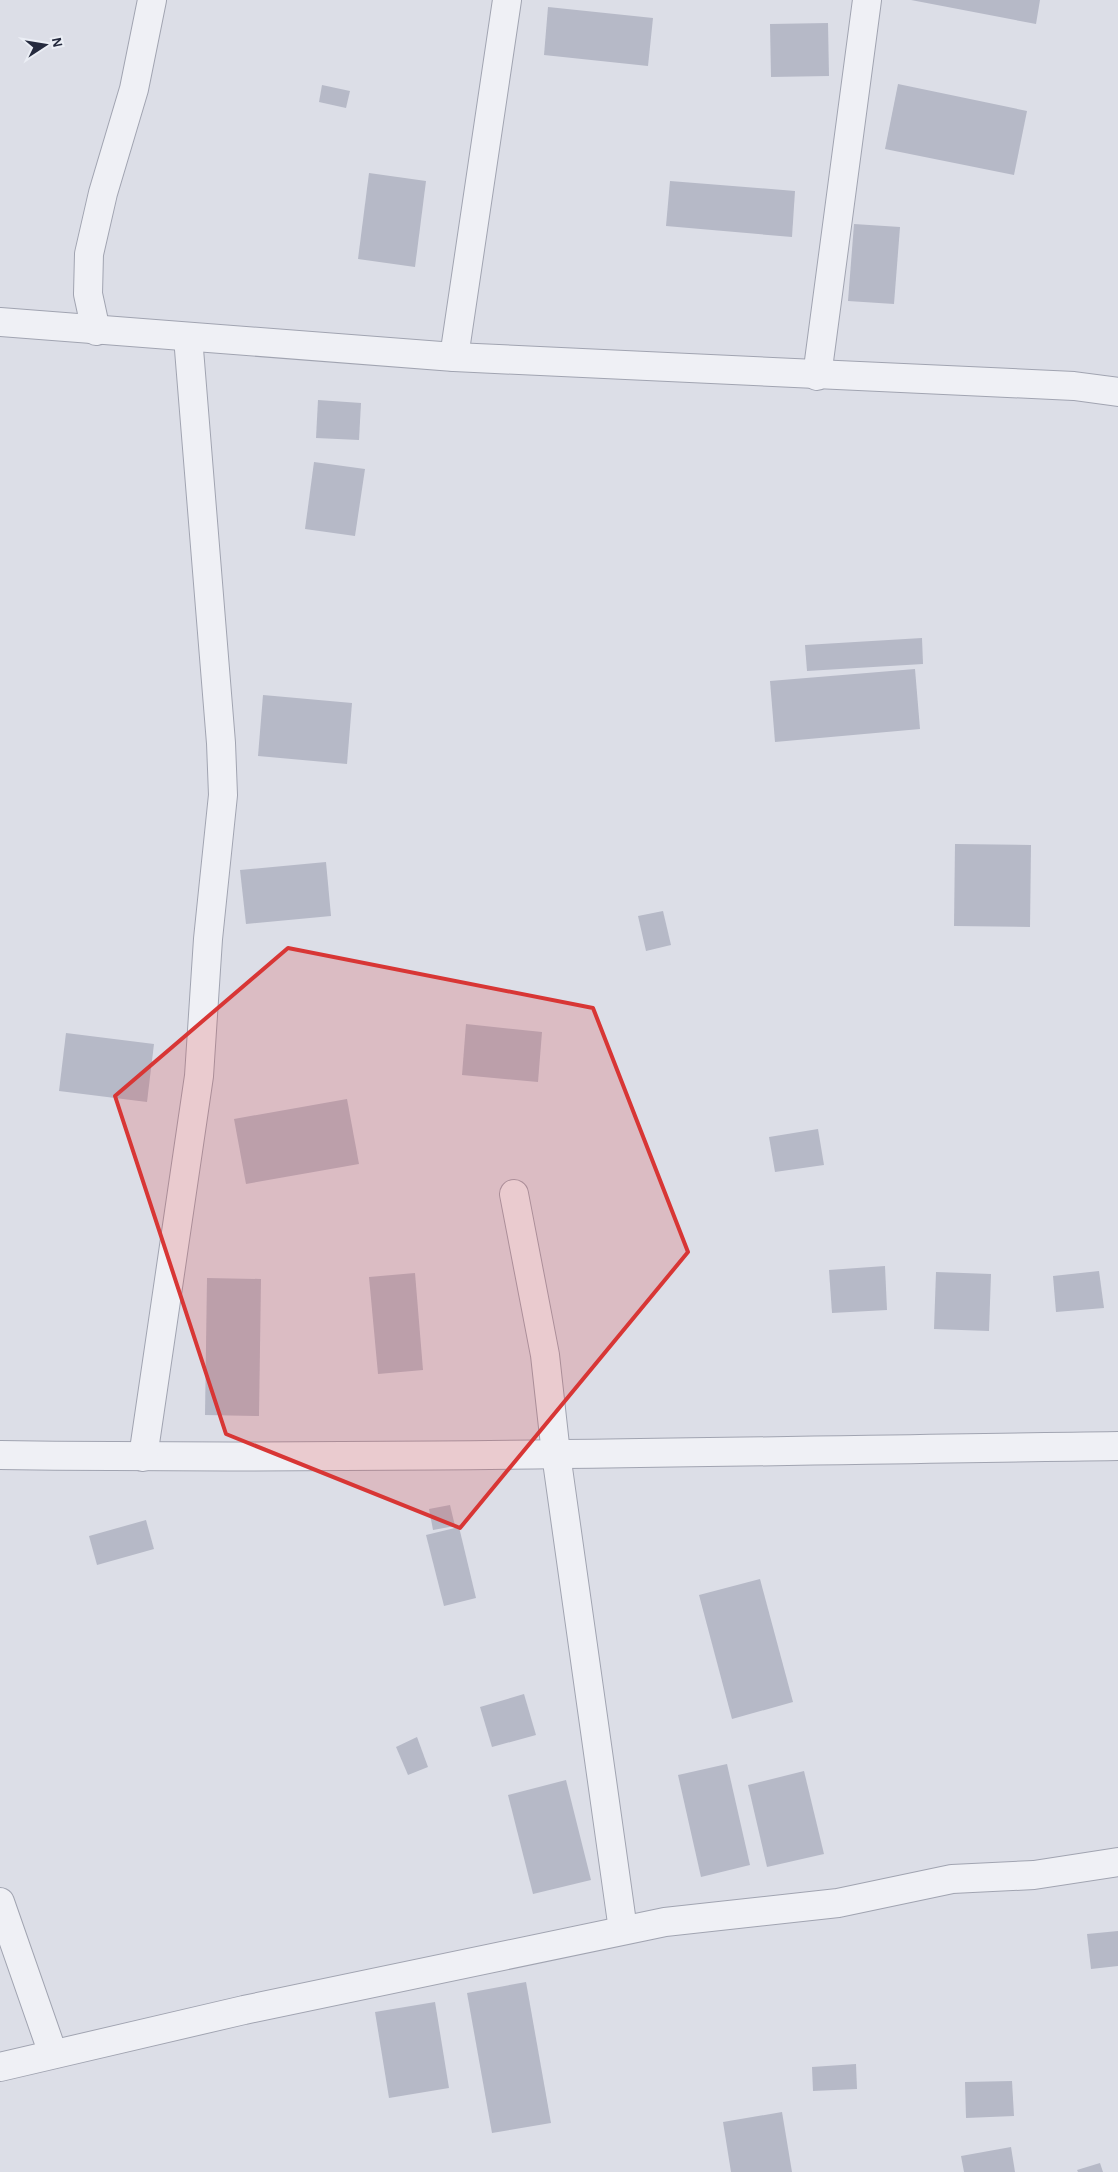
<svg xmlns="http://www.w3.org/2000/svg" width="1118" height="2172" font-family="'Alegreya Sans',sans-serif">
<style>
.building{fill:#b6b9c7}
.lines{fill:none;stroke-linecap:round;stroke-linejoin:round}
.street-casing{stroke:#a1a4b1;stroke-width:30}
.street{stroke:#eff0f5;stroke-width:28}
.marked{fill:#d83635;fill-opacity:0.2;stroke:#d83635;stroke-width:4;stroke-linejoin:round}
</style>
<rect width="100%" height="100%" fill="#dcdee7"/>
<g class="building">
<path d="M911,0H1040L1036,24Z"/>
<path d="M548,7L653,18L648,66L544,55Z"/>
<path d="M828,23L829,76L771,77L770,24Z"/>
<path d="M898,84L1027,111L1014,175L885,149Z"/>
<path d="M322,85L350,91L346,108L319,102Z"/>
<path d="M369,173L426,181L415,267L358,259Z"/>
<path d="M670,181L795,191L792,237L666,226Z"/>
<path d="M854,224L900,227L894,304L848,301Z"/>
<path d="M318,400L361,403L359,440L316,438Z"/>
<path d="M314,462L365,469L355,536L305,529Z"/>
<path d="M922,638L923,664L807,671L805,645Z"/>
<path d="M915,669L920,729L775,742L770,681Z"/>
<path d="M263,695L352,703L347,764L258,756Z"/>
<path d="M955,844L1031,845L1030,927L954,926Z"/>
<path d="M326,862L331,916L246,924L240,870Z"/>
<path d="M663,911L671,945L646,951L638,916Z"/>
<path d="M466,1024L542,1032L538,1082L462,1075Z"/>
<path d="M66,1033L154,1044L147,1102L59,1091Z"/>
<path d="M347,1099L359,1164L246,1184L234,1119Z"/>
<path d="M818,1129L824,1165L775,1172L769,1137Z"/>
<path d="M885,1266L887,1310L832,1313L829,1270Z"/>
<path d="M1099,1271L1104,1308L1056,1312L1053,1276Z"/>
<path d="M936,1272L991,1274L989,1331L934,1329Z"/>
<path d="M415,1273L423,1370L378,1374L369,1277Z"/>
<path d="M207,1278L261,1279L259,1416L205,1415Z"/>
<path d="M450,1505L455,1526L433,1530L429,1509Z"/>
<path d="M146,1520L154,1549L97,1565L89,1536Z"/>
<path d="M459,1527L476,1598L444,1606L426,1535Z"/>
<path d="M760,1579L793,1702L732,1719L699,1595Z"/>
<path d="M524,1694L536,1735L492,1747L480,1707Z"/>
<path d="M417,1737L428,1767L408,1775L396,1747Z"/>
<path d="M727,1764L750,1865L701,1877L678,1775Z"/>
<path d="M804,1771L824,1854L767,1867L748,1785Z"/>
<path d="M566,1780L591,1880L533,1894L508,1795Z"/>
<path d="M1118,1931V1966L1091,1969L1087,1934Z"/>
<path d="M526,1982L551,2123L492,2133L467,1993Z"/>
<path d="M435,2002L449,2088L389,2098L375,2012Z"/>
<path d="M856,2064L857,2089L813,2091L812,2067Z"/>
<path d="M1012,2081L1014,2116L966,2118L965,2082Z"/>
<path d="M782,2112L792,2172H731L723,2122Z"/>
<path d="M1011,2147L1015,2172H964L961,2156Z"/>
<path d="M1100,2163L1103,2172H1078L1077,2170Z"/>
</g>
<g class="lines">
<g class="street-casing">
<g id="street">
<path d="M0,322L454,357L1074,386L1118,392"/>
<path d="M96,331L88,294L89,254L103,193L134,89L152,0"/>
<path d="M454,357L507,0"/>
<path d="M817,376L867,0"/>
<path d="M514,1194L545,1355L556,1454L623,1930"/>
<path d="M0,1455C373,1460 745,1451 1118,1446"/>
<path d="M143,1457L199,1076L208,939L223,795L221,743L188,337"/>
<path d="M0,1902L53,2054"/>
<path d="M0,2067L244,2010L665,1922L838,1903L952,1879L1034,1875L1118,1862"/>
</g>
</g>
<use href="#street" class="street"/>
</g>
<path class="marked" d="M288,948L593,1008L688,1252L460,1528L226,1434L115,1096Z"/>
<g transform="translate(45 45) rotate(78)" stroke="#ebeef5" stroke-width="4" paint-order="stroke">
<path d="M0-4L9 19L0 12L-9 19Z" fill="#252a3e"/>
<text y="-8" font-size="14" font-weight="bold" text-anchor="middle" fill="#252a3e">N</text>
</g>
</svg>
